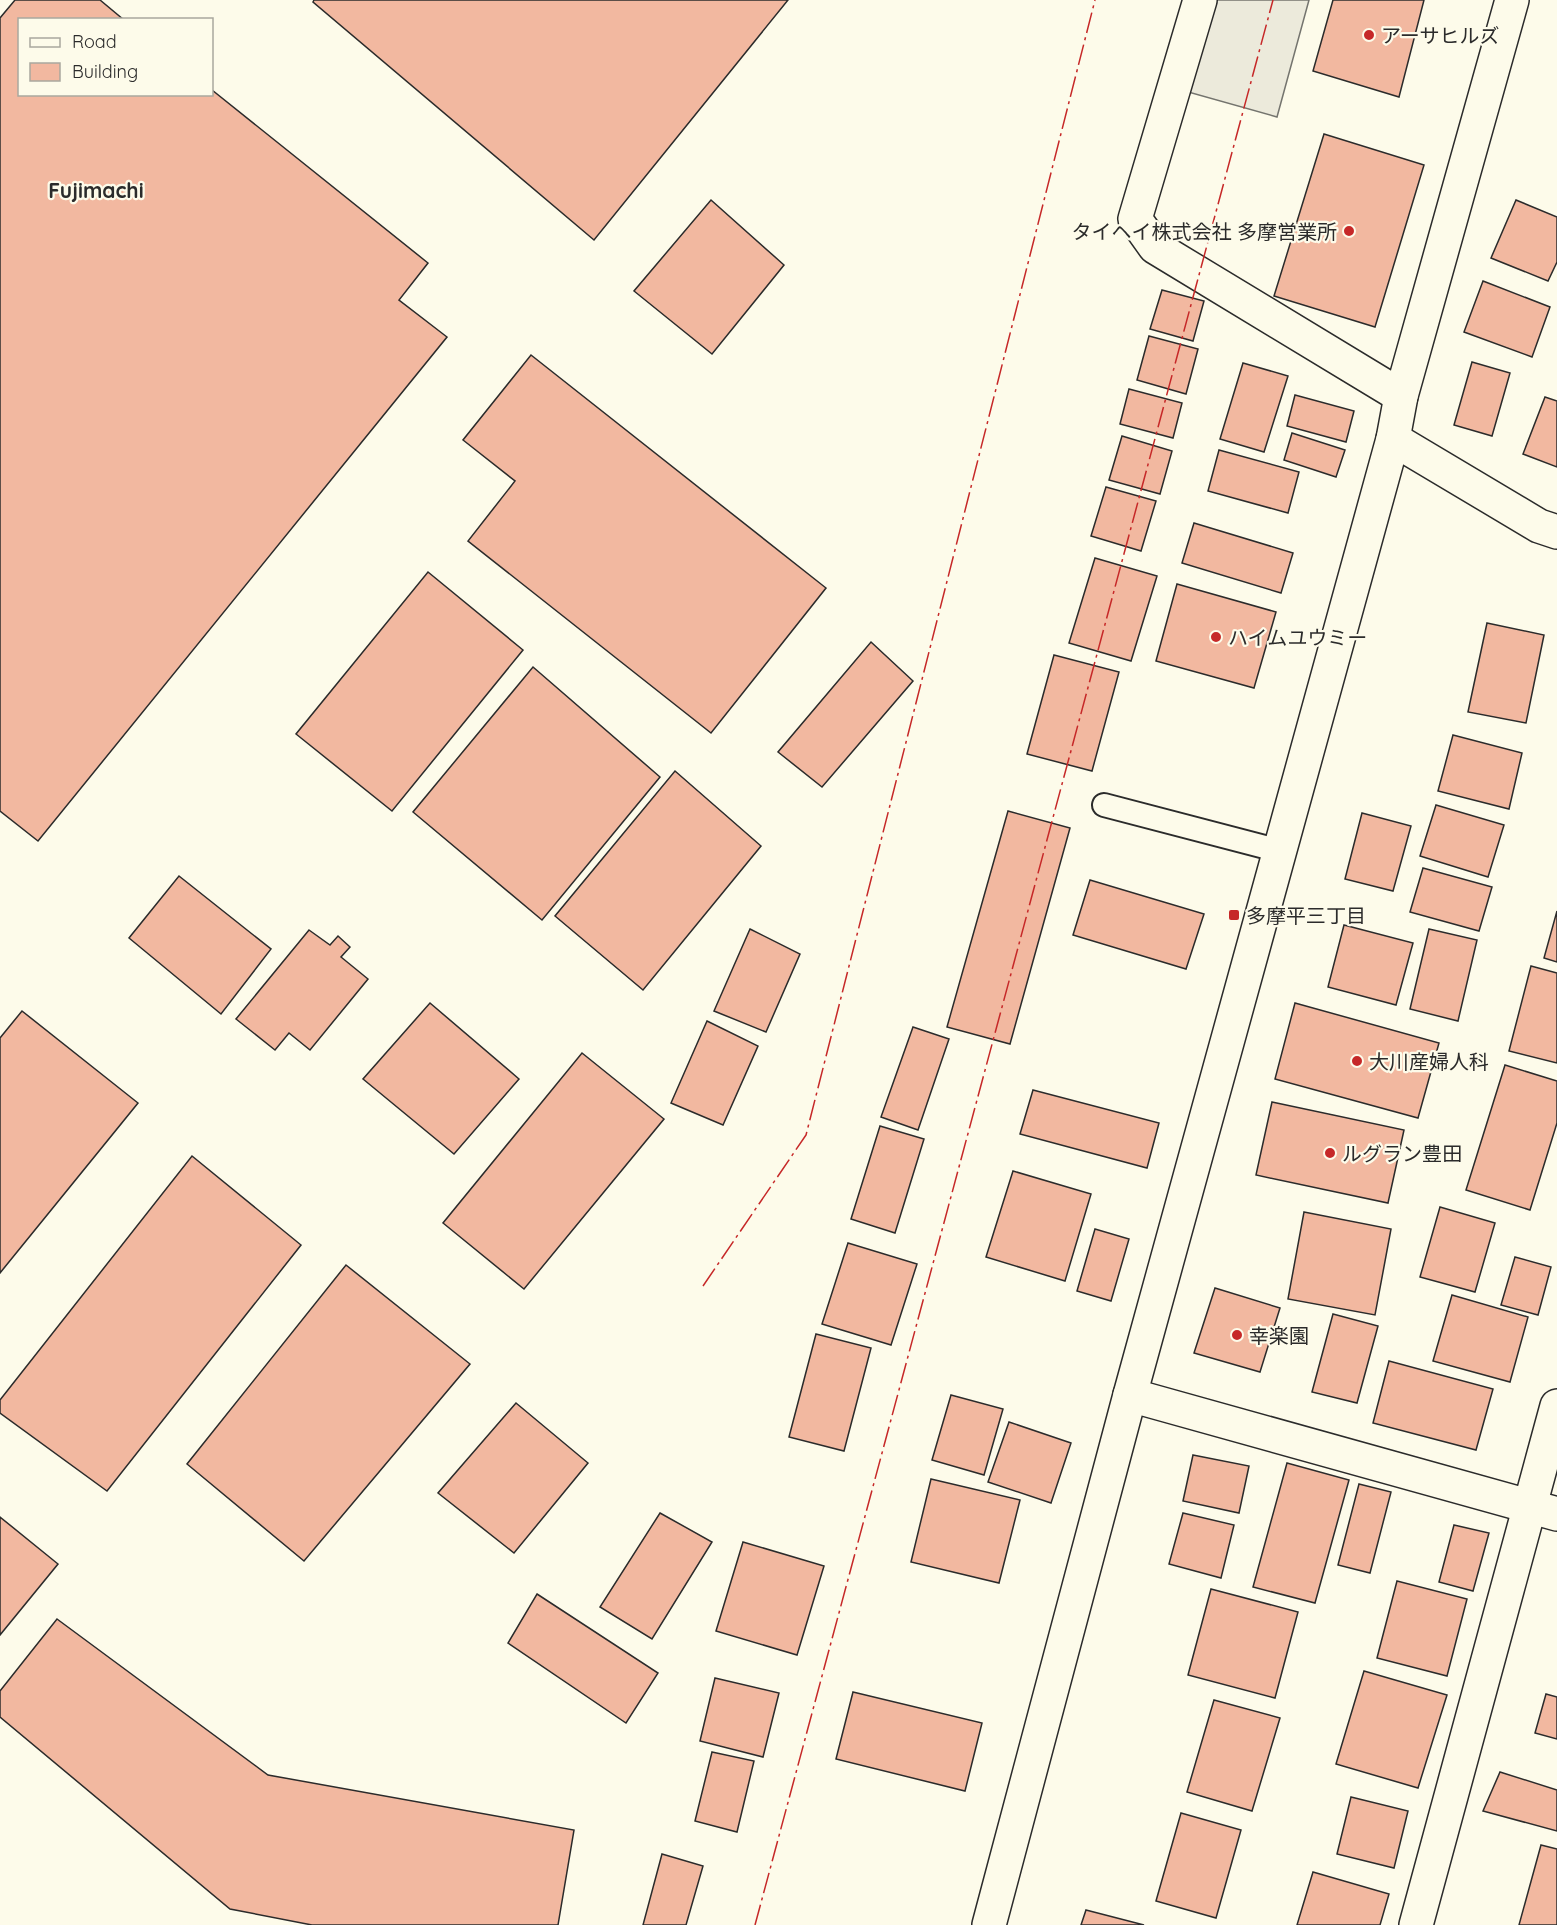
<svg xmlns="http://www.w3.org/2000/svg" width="1557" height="1925" font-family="Quicksand,'Noto Sans JP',sans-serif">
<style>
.parking{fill:#eceadb;stroke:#74746e;stroke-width:1.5}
.building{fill:#f2b8a0;stroke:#2b2b2b;stroke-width:1.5}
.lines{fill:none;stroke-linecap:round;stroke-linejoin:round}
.lane-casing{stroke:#2b2b2b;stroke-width:26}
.street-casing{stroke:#2b2b2b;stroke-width:36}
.secondary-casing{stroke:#2b2b2b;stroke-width:36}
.lane{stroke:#fdfbea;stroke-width:22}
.street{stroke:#fdfbea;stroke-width:33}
.secondary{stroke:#fdfbea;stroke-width:33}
.power{stroke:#c62828;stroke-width:1.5;stroke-dasharray:21 4.5 3 4.5;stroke-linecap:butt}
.poi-dot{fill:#c62828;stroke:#fdfbea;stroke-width:2}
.labels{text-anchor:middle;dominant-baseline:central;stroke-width:4.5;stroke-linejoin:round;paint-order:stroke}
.poi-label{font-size:20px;fill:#2b2b2b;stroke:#fdfbea;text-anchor:start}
.neighbourhood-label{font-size:21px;font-weight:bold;fill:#2b2b2b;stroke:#fdfbea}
</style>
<rect width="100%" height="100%" fill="#fdfbea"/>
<path class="parking" d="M1200,0H1309L1277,117L1174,88Z"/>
<g class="building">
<path d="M15,0H100L124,20H20V94H212V90L428,263L399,300L447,337L38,841L0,811V18Z"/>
<path d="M314,0H788L594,240L313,2Z"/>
<path d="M1333,0H1424L1399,97L1313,71Z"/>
<path d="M1324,134L1424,165L1375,327L1274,296Z"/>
<path d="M711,200L784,265L712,354L634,291Z"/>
<path d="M1516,200L1557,217V262L1548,281L1491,258Z"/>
<path d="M1483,281L1550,307L1532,357L1464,332Z"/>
<path d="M1162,290L1204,301L1193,341L1150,329Z"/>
<path d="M1149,336L1198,349L1186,394L1137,380Z"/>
<path d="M531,355L826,588L711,733L468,541L515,481L463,440Z"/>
<path d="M1472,362L1510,373L1492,436L1454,425Z"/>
<path d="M1243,363L1288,376L1264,452L1220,439Z"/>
<path d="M1129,389L1182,403L1173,438L1120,424Z"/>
<path d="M1295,395L1354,411L1346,442L1287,426Z"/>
<path d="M1545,397L1557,401V467L1523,454Z"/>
<path d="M1292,433L1345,450L1336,477L1284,460Z"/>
<path d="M1122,436L1172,451L1160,494L1109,480Z"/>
<path d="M1219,450L1299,472L1288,513L1208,491Z"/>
<path d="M1106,487L1156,501L1141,551L1091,536Z"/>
<path d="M1194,523L1293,553L1281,593L1182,563Z"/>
<path d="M1095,558L1157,576L1131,661L1069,643Z"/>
<path d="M428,572L523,650L392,811L296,734Z"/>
<path d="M1177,584L1276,612L1254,688L1156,661Z"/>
<path d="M1487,623L1544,635L1526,723L1468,712Z"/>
<path d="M871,642L913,681L822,787L778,752Z"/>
<path d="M1054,655L1119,672L1092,771L1027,754Z"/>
<path d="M533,667L660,777L542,920L413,812Z"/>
<path d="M1453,735L1522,753L1509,809L1438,791Z"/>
<path d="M675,771L761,846L643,990L555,916Z"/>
<path d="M1436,805L1504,825L1488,877L1420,856Z"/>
<path d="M1008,811L1070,828L1010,1044L947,1027Z"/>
<path d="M1362,813L1411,826L1393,891L1345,879Z"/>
<path d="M1423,868L1492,887L1479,931L1410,912Z"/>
<path d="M179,876L271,949L221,1014L129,938Z"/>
<path d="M1090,880L1204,914L1186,969L1073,935Z"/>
<path d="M1557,911V962L1544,958Z"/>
<path d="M1344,925L1413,943L1396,1005L1328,987Z"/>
<path d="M750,929L800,954L766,1032L714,1011Z"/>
<path d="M1429,929L1477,940L1458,1021L1410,1009Z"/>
<path d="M309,930L330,945L338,936L350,947L341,957L368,979L310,1050L289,1033L275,1050L236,1019Z"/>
<path d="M1531,966L1557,973V1063L1509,1051Z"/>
<path d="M430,1003L519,1079L454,1154L363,1079Z"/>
<path d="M1295,1003L1439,1043L1418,1118L1275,1079Z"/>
<path d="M22,1011L138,1103L0,1273V1038Z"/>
<path d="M707,1021L758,1046L723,1125L671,1103Z"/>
<path d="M913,1027L949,1039L918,1130L881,1117Z"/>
<path d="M582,1053L664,1119L524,1289L443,1223Z"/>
<path d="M1505,1065L1557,1081V1123L1530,1210L1466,1190Z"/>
<path d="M1033,1090L1159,1123L1147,1168L1020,1134Z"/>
<path d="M1272,1102L1404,1130L1388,1203L1256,1175Z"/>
<path d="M880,1126L924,1139L895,1233L851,1219Z"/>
<path d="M192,1156L301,1245L107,1491L0,1413V1400Z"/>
<path d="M1013,1171L1091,1194L1065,1281L986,1257Z"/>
<path d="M1440,1207L1495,1223L1475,1292L1420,1277Z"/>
<path d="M1304,1212L1391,1229L1375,1315L1288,1299Z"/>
<path d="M1095,1229L1129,1239L1111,1301L1077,1291Z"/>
<path d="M848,1243L917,1264L891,1345L822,1324Z"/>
<path d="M1515,1257L1551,1267L1538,1315L1501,1305Z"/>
<path d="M346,1265L470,1364L304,1561L187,1464Z"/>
<path d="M1215,1288L1280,1308L1260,1372L1194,1353Z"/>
<path d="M1452,1295L1528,1317L1510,1382L1433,1361Z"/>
<path d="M1333,1314L1378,1326L1357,1403L1312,1392Z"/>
<path d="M816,1334L871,1348L844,1451L789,1437Z"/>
<path d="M1389,1361L1493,1389L1476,1450L1373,1423Z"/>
<path d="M951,1395L1003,1409L984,1475L932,1460Z"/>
<path d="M516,1403L588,1463L514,1553L438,1493Z"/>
<path d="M1009,1422L1071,1443L1051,1503L988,1482Z"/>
<path d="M1193,1455L1249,1466L1239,1513L1183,1501Z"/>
<path d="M1287,1463L1349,1480L1315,1603L1253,1587Z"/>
<path d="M931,1479L1020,1500L999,1583L911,1562Z"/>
<path d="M1359,1484L1391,1492L1370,1573L1338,1565Z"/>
<path d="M660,1513L712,1542L652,1639L600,1607Z"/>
<path d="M1183,1513L1234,1525L1221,1578L1169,1564Z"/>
<path d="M0,1517L58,1564L0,1635Z"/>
<path d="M1454,1525L1489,1533L1473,1591L1439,1582Z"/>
<path d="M743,1542L824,1566L797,1655L716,1631Z"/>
<path d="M1397,1581L1467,1599L1447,1676L1377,1658Z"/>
<path d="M1211,1589L1298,1612L1275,1698L1188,1675Z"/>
<path d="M537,1594L658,1673L626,1723L508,1643Z"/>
<path d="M57,1619L268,1775L574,1830L558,1925H312L230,1909L0,1717V1691Z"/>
<path d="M1364,1671L1447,1695L1418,1788L1336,1764Z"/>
<path d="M715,1678L779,1693L763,1757L700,1741Z"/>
<path d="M853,1692L982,1723L965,1791L836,1759Z"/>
<path d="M1546,1694L1557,1697V1739L1535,1733Z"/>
<path d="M1214,1700L1280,1718L1252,1811L1187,1792Z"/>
<path d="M712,1752L754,1761L737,1832L695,1821Z"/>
<path d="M1500,1772L1557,1790V1831L1483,1811Z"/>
<path d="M1351,1797L1408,1811L1394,1868L1337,1854Z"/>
<path d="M1181,1813L1241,1830L1216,1918L1156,1901Z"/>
<path d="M1541,1845L1557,1849V1925H1519Z"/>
<path d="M662,1854L703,1866L686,1925H643Z"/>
<path d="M1313,1872L1389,1894L1380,1925H1297Z"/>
<path d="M1086,1910L1144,1925H1081Z"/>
</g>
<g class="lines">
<g class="lane-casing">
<path id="lane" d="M1104,805L1280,851"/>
</g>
<g class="street-casing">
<g id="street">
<path d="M1200,0L1135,219L1155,247L1401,396"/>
<path d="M1393,439L1539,526L1557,532"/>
<path d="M1130,1395L1557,1514"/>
<path d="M1416,1925L1557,1406"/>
</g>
</g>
<g class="secondary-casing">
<path id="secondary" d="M989,1925L1130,1395L1393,439L1401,396L1512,0"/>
</g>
<use href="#lane" class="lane"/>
<use href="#street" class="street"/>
<use href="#secondary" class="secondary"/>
<g class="power">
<path d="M703,1286L806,1135L1095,0"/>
<path d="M755,1925L1273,0"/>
</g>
</g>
<g class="poi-dot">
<circle cx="1369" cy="35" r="6"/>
<circle cx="1349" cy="231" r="6"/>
<circle cx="1216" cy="637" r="6"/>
<rect x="1228" y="909" width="12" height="12" rx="3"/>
<circle cx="1357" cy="1061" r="6"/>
<circle cx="1330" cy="1153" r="6"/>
<circle cx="1237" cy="1335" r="6"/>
</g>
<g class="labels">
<g class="poi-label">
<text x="1381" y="35">アーサヒルズ</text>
<text x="1337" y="231" text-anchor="end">タイヘイ株式会社 多摩営業所</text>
<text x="1228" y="637">ハイムユウミー</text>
<text x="1246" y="915">多摩平三丁目</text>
<text x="1369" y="1061">大川産婦人科</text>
<text x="1342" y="1153">ルグラン豊田</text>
<text x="1249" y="1335">幸楽園</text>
</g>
<g class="neighbourhood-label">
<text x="96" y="190">Fujimachi</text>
</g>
</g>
<rect x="18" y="18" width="195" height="78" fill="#fdfbea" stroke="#a9a89e" stroke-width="1.5"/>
<rect x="30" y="38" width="30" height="9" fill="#fdfbea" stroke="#a9a89e" stroke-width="1.5"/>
<text x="72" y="48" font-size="18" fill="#2b2b2b">Road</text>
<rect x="30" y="63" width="30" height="18" fill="#f2b8a0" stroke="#a9a89e" stroke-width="1.5"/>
<text x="72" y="78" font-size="18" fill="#2b2b2b">Building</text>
</svg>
